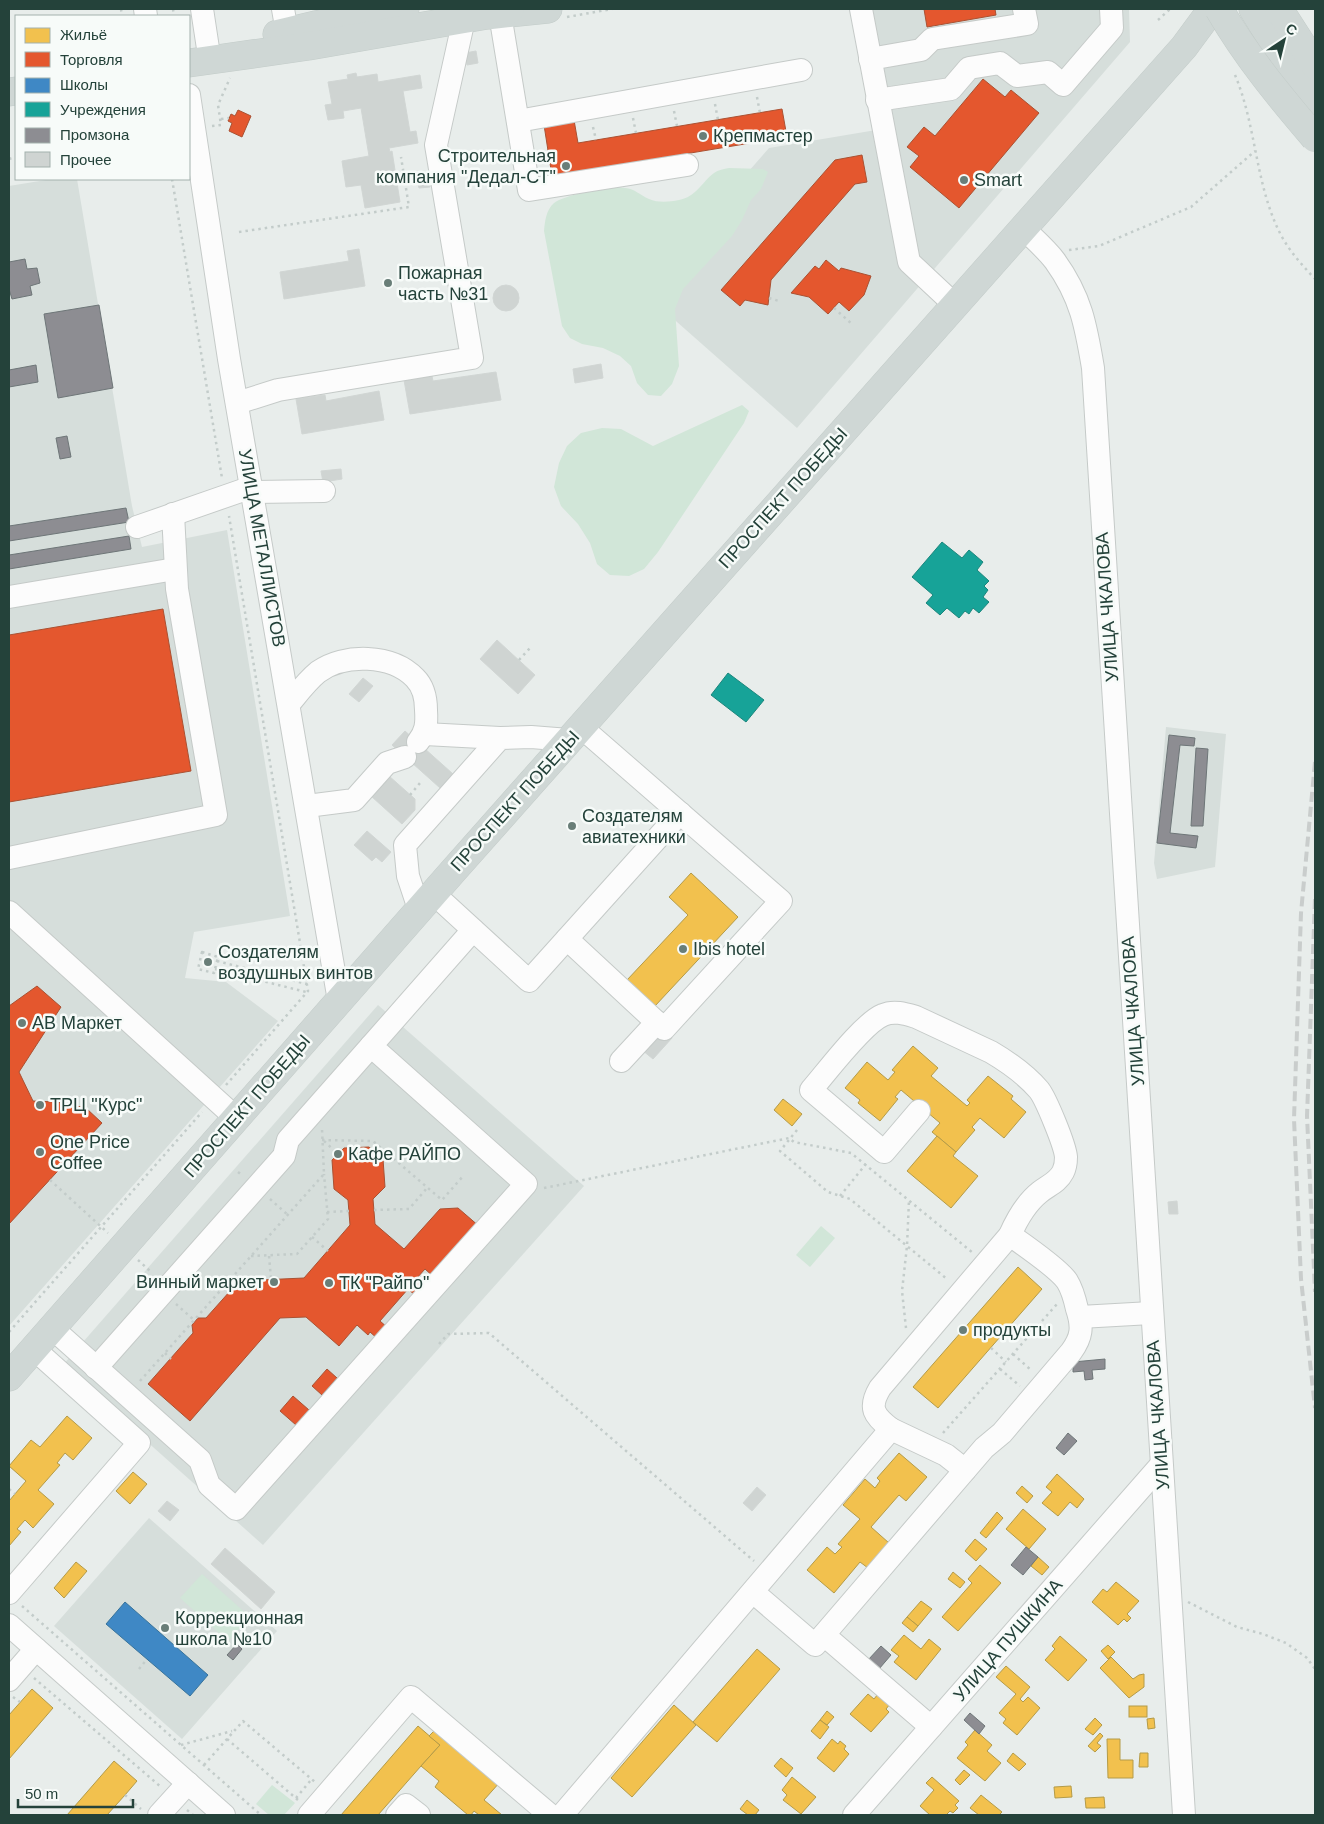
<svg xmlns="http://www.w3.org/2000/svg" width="1324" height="1824" font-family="Helvetica,sans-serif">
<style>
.built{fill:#d6dedb}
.green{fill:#d1e6d8}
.homes{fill:#f2c14e;stroke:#b49b48}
.shops{fill:#e4572e;stroke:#aa5132}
.schools{fill:#3f88c5;stroke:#37739b}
.public{fill:#17a398;stroke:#1b867c}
.industry{fill:#8d8d92;stroke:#6e7678}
.building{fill:#cfd4d2;stroke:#d1d6d4}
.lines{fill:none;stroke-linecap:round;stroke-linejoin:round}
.minor-casing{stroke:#c5cac8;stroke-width:24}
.major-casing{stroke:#c3ccc9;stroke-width:29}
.path{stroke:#c3ccca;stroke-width:2.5;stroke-dasharray:2.5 4;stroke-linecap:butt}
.minor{stroke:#fcfcfc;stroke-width:22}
.major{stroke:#cfd7d5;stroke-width:28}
.rail{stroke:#c9cdcc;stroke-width:4;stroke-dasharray:10 5;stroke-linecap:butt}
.major-bridge-casing{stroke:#c3ccc9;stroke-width:29;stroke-linecap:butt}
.major-bridge{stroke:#cfd7d5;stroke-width:28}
.poi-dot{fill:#697e78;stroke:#f7fbf9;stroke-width:2}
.labels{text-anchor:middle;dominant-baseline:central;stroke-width:5;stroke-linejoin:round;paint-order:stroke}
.poi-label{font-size:18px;fill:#24423a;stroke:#f7fbf9;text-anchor:start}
.street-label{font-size:18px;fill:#24423a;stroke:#f7fbf9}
</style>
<rect width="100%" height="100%" fill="#e8edeb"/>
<g class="built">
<path d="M865,9H1129L1130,42L797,428L643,292L769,148L888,128Z"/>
<path d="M52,179H77L132,506L142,547L227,530L290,916L194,932L185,978L226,982L278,1021L9,1326V186Z"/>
<path d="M1166,727L1226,734L1215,867L1157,879L1154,863Z"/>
<path d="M378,1005L584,1186L263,1545L62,1366Z"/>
<path d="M149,1518L277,1631L182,1739L54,1626Z"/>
</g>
<g class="green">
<path d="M729,168L763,169L768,172L761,189L751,200L742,220L732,236L683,289L675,309L679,366L672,384L661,396L648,395L637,383L631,366L620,356L603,348L582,344L570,338L562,326L544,231C545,221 546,210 554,203C564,195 612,185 625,188C635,189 640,195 649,199C658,203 669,202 679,200C696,197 702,182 714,173C718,170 724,169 729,168Z"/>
<path d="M742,405L749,411L744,423L658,552L644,569L629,576L610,575L597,564L590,543L578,524L561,506L554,487L559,463L567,446L581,433L602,428L621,429L653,446Z"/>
<path d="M821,1226L835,1238L810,1267L796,1255Z"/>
<path d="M202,1574L250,1617L228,1641L180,1598Z"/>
<path d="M272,1785L295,1803L284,1815H269L256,1804Z"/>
</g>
<g class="homes">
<path d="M691,873L738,917L655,1006L627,980L688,915L669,897Z"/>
<path d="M913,1046L938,1068L931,1076L967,1106L970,1103L967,1100L988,1076L1013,1096L1011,1099L1026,1112L1004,1138L980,1118L972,1127L975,1130L956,1152L932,1132L940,1123L901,1090L895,1097L898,1099L880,1121L858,1103L860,1100L845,1088L867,1062L888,1080L895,1072L892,1070Z"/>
<path d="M783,1099L802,1114L792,1126L774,1110Z"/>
<path d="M937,1136L956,1152L953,1156L978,1176L951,1208L907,1171Z"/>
<path d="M1018,1267L1042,1289L938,1408L913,1387Z"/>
<path d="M67,1416L92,1438L73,1460L65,1453L57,1463L60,1465L38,1490L54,1504L33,1528L25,1520L17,1529L21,1532L9,1546V1501L26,1481L9,1466L31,1440L40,1447Z"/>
<path d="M899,1453L927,1477L906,1501L899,1495L871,1527L889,1543L868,1568L860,1562L834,1593L807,1570L827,1547L835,1554L842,1547L838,1544L860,1519L843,1505L865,1479L875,1488L880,1481L877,1478Z"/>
<path d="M133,1472L147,1484L130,1504L116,1491Z"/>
<path d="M1057,1474L1084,1499L1077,1508L1070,1502L1058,1516L1042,1503L1052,1492L1046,1487Z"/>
<path d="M1022,1486L1033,1496L1027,1503L1016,1493Z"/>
<path d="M1023,1509L1046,1529L1029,1549L1006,1529Z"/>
<path d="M997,1512L1003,1518L986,1538L980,1533Z"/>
<path d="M975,1539L987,1549L976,1561L965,1551Z"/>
<path d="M1038,1557L1049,1567L1042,1575L1031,1566Z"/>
<path d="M76,1562L87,1571L64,1598L54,1588Z"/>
<path d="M980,1565L1001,1583L958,1631L942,1617L972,1583L968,1579Z"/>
<path d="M953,1572L965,1582L960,1588L948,1579Z"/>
<path d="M1116,1582L1139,1601L1127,1614L1131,1618L1127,1622L1124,1619L1118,1625L1092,1602L1103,1589L1107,1592Z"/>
<path d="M921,1601L932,1609L918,1626L907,1617Z"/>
<path d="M907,1617L918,1626L913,1632L902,1623Z"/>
<path d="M904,1635L921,1649L929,1639L941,1649L916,1680L894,1662L899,1656L891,1650Z"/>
<path d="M1060,1636L1087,1660L1068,1681L1045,1660L1055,1649L1052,1646Z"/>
<path d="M1108,1645L1115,1652L1108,1659L1101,1651Z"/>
<path d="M757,1649L780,1669L717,1742L693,1722Z"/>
<path d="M1111,1657L1133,1679L1139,1675L1144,1674V1687L1129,1698L1100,1668Z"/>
<path d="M1006,1666L1030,1687L1020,1699L1023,1702L1028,1697L1040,1708L1017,1735L1003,1723L1006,1719L999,1713L1016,1694L996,1677Z"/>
<path d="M32,1689L53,1708L9,1759V1715Z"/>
<path d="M868,1694L874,1699L878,1694L890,1704L886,1709L889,1712L871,1732L850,1714Z"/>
<path d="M674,1705L696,1725L632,1797L611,1778Z"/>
<rect x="1129" y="1706" width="18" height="11"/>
<path d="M827,1711L834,1717L827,1725L820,1720Z"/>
<path d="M1095,1718L1102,1725L1093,1735L1085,1729Z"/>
<path d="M1154,1718L1155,1728L1148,1729L1147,1719Z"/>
<path d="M820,1720L829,1727L820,1739L811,1731Z"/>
<path d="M418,1726L440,1745L421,1766L378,1815H341Z"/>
<path d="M437,1728L500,1782L484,1800L502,1815H479L474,1811L471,1815H468L435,1787L439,1781L421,1766L440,1745L429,1736Z"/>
<path d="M975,1730L992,1745L987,1751L1001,1763L985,1781L957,1758L968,1745L965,1742Z"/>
<path d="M1100,1733L1103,1736L1097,1743L1101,1746L1095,1752L1088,1746Z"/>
<path d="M832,1739L838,1744L840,1741L846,1746L844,1749L849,1754L834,1772L817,1758Z"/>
<path d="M1107,1739H1120V1760H1133V1778H1108Z"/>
<path d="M1013,1753L1026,1764L1019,1771L1007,1761Z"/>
<path d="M1140,1753H1148V1767H1139Z"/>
<path d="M781,1758L793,1768L786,1777L774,1766Z"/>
<path d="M114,1761L137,1781L125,1795L107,1815H67Z"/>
<path d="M964,1770L970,1775L960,1785L955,1780Z"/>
<path d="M792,1777L816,1797L801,1814L783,1800L787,1795L782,1790Z"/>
<path d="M932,1777L959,1801L955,1805L958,1808L953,1813L950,1811L946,1815H930L920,1806L934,1790L926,1783Z"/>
<path d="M1071,1786L1072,1797L1055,1798L1054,1787Z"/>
<path d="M981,1795L1002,1812L999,1815H979L970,1808Z"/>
<path d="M1104,1797L1105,1808H1086L1085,1798Z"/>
<path d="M747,1800L759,1810L755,1815H748L740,1809Z"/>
</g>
<g class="shops">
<path d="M924,9H995L996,15L927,27Z"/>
<path d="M983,79L1005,97L1011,90L1039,113L959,208L910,167L919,156L907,147L924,127L935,136Z"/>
<path d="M782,109L787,137L552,176L544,125L574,120L578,143Z"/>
<path d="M238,110L251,116L242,137L229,131L232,123L228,121L231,114L235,116Z"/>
<path d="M862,155L867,182L855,184L771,280L768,305L745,300L740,306L721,290L835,160Z"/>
<path d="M826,260L839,271L841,268L871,276L864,295L849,311L839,302L828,314L809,297L791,293L815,266L819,269Z"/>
<path d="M163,609L191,771L9,802V635Z"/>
<path d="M37,986L61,1007L19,1072L33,1101L57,1102L86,1108L102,1123L9,1224V1006Z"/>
<path d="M369,1147L383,1159L385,1187L373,1199L375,1224L404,1249L440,1209L458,1208L480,1227L435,1278L425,1269L416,1279L425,1286L416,1296L408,1289L380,1321L388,1328L378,1339L370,1332L368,1335L357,1325L339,1346L306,1317L280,1318L190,1421L148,1384L193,1333L192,1325L198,1318H206L239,1281L304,1278L350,1225L348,1200L334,1189L332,1160L344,1148Z"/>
<path d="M327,1369L337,1378L322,1395L312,1386Z"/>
<path d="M293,1396L309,1410L296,1425L280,1411Z"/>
</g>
<path class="schools" d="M125,1602L208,1675L190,1696L106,1624Z"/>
<g class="public">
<path d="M942,542L962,558L969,550L983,562L977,570L989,581L984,586L988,590L983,597L989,602L979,613L973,608L969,614L965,611L959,618L947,608L940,615L926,603L933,595L912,577Z"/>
<path d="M728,673L764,700L746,722L711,695Z"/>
</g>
<g class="industry">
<path d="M25,259L27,269L37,268L40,283L30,286L32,295L12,299L9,289V262Z"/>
<path d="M99,305L113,388L58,398L44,314Z"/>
<path d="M36,365L38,382L9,387V370Z"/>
<path d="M67,436L71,457L60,459L56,438Z"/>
<path d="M126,508L129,522L9,541V526Z"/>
<path d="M129,536L131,549L9,569V555Z"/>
<path d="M1169,735L1195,738L1194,746L1180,745L1170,833L1198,836L1196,848L1157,843Z"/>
<path d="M1196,748L1208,749L1203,826H1191Z"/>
<path d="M1105,1359V1369L1092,1370L1093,1379L1085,1380L1084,1371L1073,1372V1362Z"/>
<path d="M1068,1433L1077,1441L1064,1455L1056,1448Z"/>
<path d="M1026,1547L1038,1557L1023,1575L1011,1565Z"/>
<path d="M237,1644L242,1649L233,1660L227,1655Z"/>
<path d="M881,1646L891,1655L879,1669L868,1660Z"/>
<path d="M970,1713L985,1726L979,1734L964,1720Z"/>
</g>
<g class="building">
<path d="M476,51L478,63L467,65L465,53Z"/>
<path d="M356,73L357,77L377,74L378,82L420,75L422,88L403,91L410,132L416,131L418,143L389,148L390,152L392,151L400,202L365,208L361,185L346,187L342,161L369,156L361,108L343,111L344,118L328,120L325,105L332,104L328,82L348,79L347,75Z"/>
<path d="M427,172L430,187L419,188L416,174Z"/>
<path d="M359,249L365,286L284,299L280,272L349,261L347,251Z"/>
<circle cx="506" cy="298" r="13"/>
<path d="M601,364L603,378L575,383L573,369Z"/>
<path d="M496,372L501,400L410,414L404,380L432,376L433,381Z"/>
<path d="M379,391L384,420L302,434L296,399L325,395L326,401Z"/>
<path d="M341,469L342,479L323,482L321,471Z"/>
<path d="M497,640L535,675L518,694L480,659Z"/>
<path d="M363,678L373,686L359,702L349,694Z"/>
<path d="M405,731L462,782L449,796L392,745Z"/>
<path d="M389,776L415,799V810L402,824L371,796Z"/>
<path d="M367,831L391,852L382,862L376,857L372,861L354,845Z"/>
<path d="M661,1028L672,1038L653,1059L642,1050Z"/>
<path d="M1177,1201L1178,1214H1169L1168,1202Z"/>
<path d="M757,1487L766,1495L752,1511L743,1503Z"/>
<path d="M167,1501L179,1510L170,1521L158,1511Z"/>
<path d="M225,1548L275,1592L261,1609L211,1564Z"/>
</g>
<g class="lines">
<g class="minor-casing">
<g id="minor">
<path d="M145,9L146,16"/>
<path d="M202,9L209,55"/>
<path d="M283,9L287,32"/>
<path d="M861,9L909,262L955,305"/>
<path d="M500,14L529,190L687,165"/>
<path d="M870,59L921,50L932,39L1027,24L1024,9"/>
<path d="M189,95L229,359L339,1001"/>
<path d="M877,100L951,89L969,68L1000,63L1017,76L1048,72L1063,85L1112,28L1111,9"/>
<path d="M518,121L801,70"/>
<path d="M1023,228C1033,238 1046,249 1055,261C1081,297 1086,326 1093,368L1184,1815"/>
<path d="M237,403L278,390L472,358L436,145L464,19"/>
<path d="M253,492L324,491"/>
<path d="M137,527L252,487"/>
<path d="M9,597L175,569"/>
<path d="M289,704C298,693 307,681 318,672C344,653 392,654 415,678C423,686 426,699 426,710C427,724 426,732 418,742"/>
<path d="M425,734L500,738"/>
<path d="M307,806L354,800L387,763L405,757"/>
<path d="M9,858L216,815L177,589L173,514"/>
<path d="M433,893L529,981L680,813"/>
<path d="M419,909L408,876L405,845L500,738L531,737L569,740"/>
<path d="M9,912L236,1118"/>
<path d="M567,939L664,1029L781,901L581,727"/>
<path d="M621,1061L657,1022"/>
<path d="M1080,1317L1151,1313"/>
<path d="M52,1328L200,1460L209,1485L236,1509L526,1184L371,1046L473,930"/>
<path d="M96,1368L284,1156L288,1140L371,1046"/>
<path d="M891,1429C874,1416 868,1408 880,1388L1010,1235C1017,1219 1026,1203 1040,1192C1049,1185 1058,1182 1063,1172C1065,1168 1066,1162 1066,1157C1065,1145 1046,1099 1039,1090C1026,1075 1008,1062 991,1052L916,1017C906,1014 894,1010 883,1015C863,1023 826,1073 811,1090L884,1152L919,1111"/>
<path d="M753,1592L815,1645L984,1448L1002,1433L1071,1352C1082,1337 1083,1327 1077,1309C1075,1300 1072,1289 1067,1281C1058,1268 1024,1245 1010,1235"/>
<path d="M9,1593L139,1443L34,1349"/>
<path d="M9,1625L224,1815"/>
<path d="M824,1635L931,1727"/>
<path d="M9,1680L36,1649"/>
<path d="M159,1815L188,1783"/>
<path d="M309,1815L411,1697L550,1815"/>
<path d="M397,1815L406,1805L419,1815"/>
<path d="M562,1815L891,1429L946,1455L965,1470"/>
<path d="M854,1815L1161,1465"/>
</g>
</g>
<g class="major-casing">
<g id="major">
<path d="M1253,9L1297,80L1315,102"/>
<path d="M1279,9L1315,65"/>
<path d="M491,15L548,9"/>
<path d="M277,34L315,25L405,9"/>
<path d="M189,63L309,46L487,15L510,9"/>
<path d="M9,92L16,91"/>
<path d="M9,1377L454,870L1184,47L1212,9"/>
</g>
</g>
<g class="path">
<path d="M121,9L122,16"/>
<path d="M173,9L174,16"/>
<path d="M567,17L612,9"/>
<path d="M1158,20L1170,9"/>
<path d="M1235,75C1257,127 1255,187 1282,237C1291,253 1303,266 1315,279"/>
<path d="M757,97L760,113"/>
<path d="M715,104L718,120"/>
<path d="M674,111L677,126"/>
<path d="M633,118L636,133"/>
<path d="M221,119L229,118"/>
<path d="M212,126L221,125L218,105L230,78"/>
<path d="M593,127L596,140"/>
<path d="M9,159L16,157"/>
<path d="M172,179L222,478"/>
<path d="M239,232L409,207L401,157"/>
<path d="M1069,250L1099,246L1191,207L1255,151"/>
<path d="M769,298L779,301"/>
<path d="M834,308L853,325"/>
<path d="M519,660L530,648"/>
<path d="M410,795L420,783"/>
<path d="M202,952L218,957L214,973L198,969Z"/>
<path d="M217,961L307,984"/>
<path d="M215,969L306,992"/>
<path d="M226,1085L308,991L229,516"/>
<path d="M797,1130L780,1151L828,1192L850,1199L947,1279"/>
<path d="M322,1140L373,1141L442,1200L464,1175"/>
<path d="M324,1141L338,1154"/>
<path d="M238,1172L243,1176"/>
<path d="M50,1180L108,1233"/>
<path d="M544,1188L789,1138L794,1142L851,1153L973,1253"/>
<path d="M840,1196L866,1164"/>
<path d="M270,1199L288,1215"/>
<path d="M374,1210L409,1209L427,1188"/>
<path d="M327,1212L349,1211"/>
<path d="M312,1237L328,1251"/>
<path d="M251,1256L297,1254L328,1219L324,1174"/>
<path d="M269,1256L271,1279"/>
<path d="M138,1260L150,1271"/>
<path d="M176,1304L195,1321"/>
<path d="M906,1328L902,1291L907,1246L909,1200"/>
<path d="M9,1332L202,1112"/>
<path d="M439,1344L448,1334L489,1333L754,1561"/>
<path d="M991,1348L1006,1362"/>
<path d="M165,1353L171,1359"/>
<path d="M1013,1354L1031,1370"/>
<path d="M1000,1369L1020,1386"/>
<path d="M140,1381L324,1174L322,1129"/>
<path d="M943,1433L1057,1304"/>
<path d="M9,1489L15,1494"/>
<path d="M1188,1602L1237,1627L1263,1634L1286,1643L1307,1658L1315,1669"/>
<path d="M22,1606L261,1815"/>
<path d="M139,1669L147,1659"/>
<path d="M34,1678L161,1787"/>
<path d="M13,1697L20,1702"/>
<path d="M227,1739L298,1800"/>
<path d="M181,1745L232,1731"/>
<path d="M204,1765L243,1721L315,1782"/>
<path d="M125,1795L141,1809"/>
<path d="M296,1798L311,1780"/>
<path d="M187,1810L193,1815"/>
</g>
<use href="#minor" class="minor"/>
<use href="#major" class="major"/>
<g class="rail">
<path d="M1315,762L1301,913L1294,1119L1301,1279L1315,1408"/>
<path d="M1315,899L1307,1116L1315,1292"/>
</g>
<g class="major-bridge-casing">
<path id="major-bridge" d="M1219,9C1246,56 1280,97 1315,138"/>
</g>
<use href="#major-bridge" class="major-bridge"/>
</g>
<g class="poi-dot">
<circle cx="703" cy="136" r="5"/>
<circle cx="566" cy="166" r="5"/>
<circle cx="964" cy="180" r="5"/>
<circle cx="388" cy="283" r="5"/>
<circle cx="572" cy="826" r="5"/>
<circle cx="683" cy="949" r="5"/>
<circle cx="208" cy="962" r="5"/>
<circle cx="22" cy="1023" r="5"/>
<circle cx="40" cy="1105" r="5"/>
<circle cx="40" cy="1152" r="5"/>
<circle cx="338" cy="1154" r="5"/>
<circle cx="274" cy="1282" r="5"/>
<circle cx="329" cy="1283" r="5"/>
<circle cx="963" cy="1330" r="5"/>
<circle cx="165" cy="1628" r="5"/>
</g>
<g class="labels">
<g class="poi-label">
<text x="713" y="136">Крепмастер</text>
<text x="556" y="156" text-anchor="end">Строительная<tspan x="556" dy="21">компания "Дедал-СТ"</tspan></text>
<text x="974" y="180">Smart</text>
<text x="398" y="273">Пожарная<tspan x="398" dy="21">часть №31</tspan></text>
<text x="582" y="816">Создателям<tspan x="582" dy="21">авиатехники</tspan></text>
<text x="693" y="949">Ibis hotel</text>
<text x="218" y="952">Создателям<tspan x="218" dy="21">воздушных винтов</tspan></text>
<text x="32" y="1023">АВ Маркет</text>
<text x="50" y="1105">ТРЦ "Курс"</text>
<text x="50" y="1142">One Price<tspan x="50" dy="21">Coffee</tspan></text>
<text x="348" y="1154">Кафе РАЙПО</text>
<text x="264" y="1282" text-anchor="end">Винный маркет</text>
<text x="339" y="1283">ТК "Райпо"</text>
<text x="973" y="1330">продукты</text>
<text x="175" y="1618">Коррекционная<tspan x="175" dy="21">школа №10</tspan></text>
</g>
<g class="street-label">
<text transform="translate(783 498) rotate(-48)">ПРОСПЕКТ ПОБЕДЫ</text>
<text transform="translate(262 548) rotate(80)">УЛИЦА МЕТАЛЛИСТОВ</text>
<text transform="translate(1107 607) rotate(-94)">УЛИЦА ЧКАЛОВА</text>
<text transform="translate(515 801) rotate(-48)">ПРОСПЕКТ ПОБЕДЫ</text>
<text transform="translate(1133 1011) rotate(-94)">УЛИЦА ЧКАЛОВА</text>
<text transform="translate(247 1106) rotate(-49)">ПРОСПЕКТ ПОБЕДЫ</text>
<text transform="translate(1158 1415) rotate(-94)">УЛИЦА ЧКАЛОВА</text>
<text transform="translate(1008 1640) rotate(-49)">УЛИЦА ПУШКИНА</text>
</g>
</g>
<rect width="1324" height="1824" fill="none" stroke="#24423a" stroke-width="20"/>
<rect x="15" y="15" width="175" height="165" fill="#f7fbf9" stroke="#a3b1ad"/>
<rect x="25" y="28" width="25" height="15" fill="#f2c14e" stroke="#a3b1ad"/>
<text x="60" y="40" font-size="15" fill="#24423a">Жильё</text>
<rect x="25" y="52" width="25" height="15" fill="#e4572e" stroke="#a3b1ad"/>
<text x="60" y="65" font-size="15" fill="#24423a">Торговля</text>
<rect x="25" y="78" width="25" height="15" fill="#3f88c5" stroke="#a3b1ad"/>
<text x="60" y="90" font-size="15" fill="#24423a">Школы</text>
<rect x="25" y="102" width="25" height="15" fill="#17a398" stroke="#a3b1ad"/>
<text x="60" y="115" font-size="15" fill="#24423a">Учреждения</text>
<rect x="25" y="128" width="25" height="15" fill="#8d8d92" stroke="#a3b1ad"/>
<text x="60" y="140" font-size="15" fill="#24423a">Промзона</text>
<rect x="25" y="152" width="25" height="15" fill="#cfd4d2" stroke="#a3b1ad"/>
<text x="60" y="165" font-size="15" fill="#24423a">Прочее</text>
<g transform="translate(1284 40) rotate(35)" stroke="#f7fbf9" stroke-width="4" paint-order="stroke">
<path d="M0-4L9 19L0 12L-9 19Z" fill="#24423a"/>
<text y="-8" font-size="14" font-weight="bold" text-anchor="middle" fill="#24423a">С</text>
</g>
<path d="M18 1799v8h115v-8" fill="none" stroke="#24423a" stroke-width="2.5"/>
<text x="25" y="1799" font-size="15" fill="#24423a" stroke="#f7fbf9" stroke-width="4" paint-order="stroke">50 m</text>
</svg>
